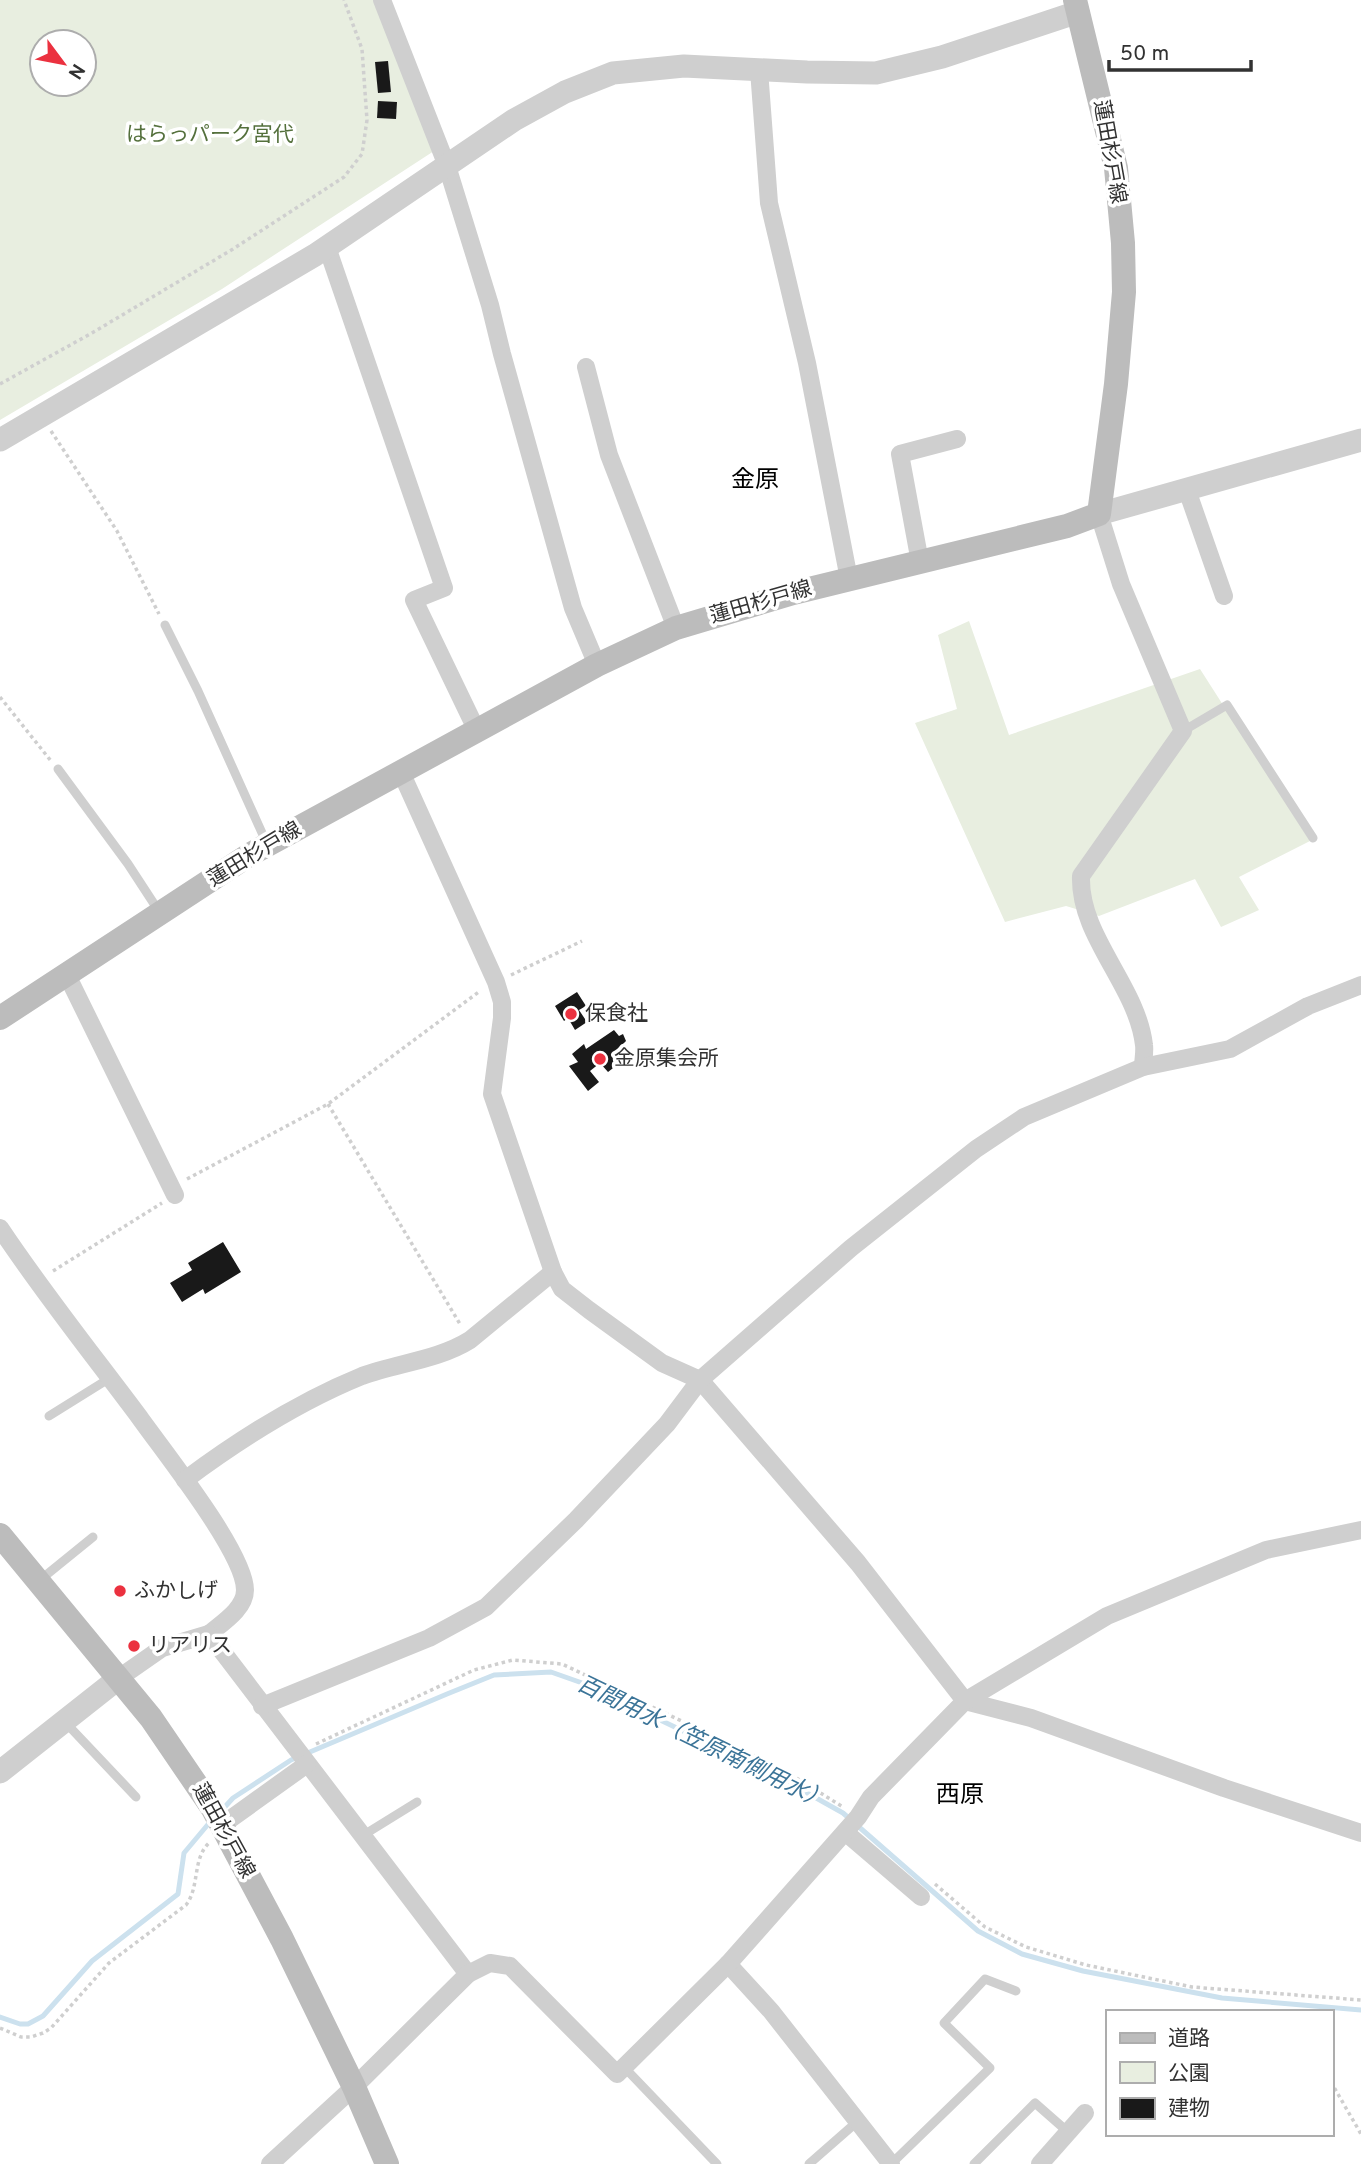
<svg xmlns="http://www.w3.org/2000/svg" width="1361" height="2164" font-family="Overpass,'Noto Sans JP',sans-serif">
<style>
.green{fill:#e8eee0;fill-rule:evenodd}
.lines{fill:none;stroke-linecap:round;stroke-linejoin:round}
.stream{stroke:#cce1ee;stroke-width:5}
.building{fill:#191919}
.path{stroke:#cfcfcf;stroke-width:3.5;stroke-dasharray:3.5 3.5;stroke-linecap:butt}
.service{stroke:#cfcfcf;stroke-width:9}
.minor{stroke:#cfcfcf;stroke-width:18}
.tertiary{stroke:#cfcfcf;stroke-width:23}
.secondary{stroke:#bcbcbc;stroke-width:24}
.poi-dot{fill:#eb313f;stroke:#fff;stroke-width:2.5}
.labels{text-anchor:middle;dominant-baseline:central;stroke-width:7;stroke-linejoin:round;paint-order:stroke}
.park-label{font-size:21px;fill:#54703c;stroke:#fff}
.street-label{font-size:21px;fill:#323232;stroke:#fff}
.poi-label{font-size:21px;fill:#323232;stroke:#fff;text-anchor:start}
.water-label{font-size:23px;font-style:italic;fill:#3b7498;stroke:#fff}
.quarter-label{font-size:24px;fill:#000;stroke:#fff}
</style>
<rect width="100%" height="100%" fill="#fff"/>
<g class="green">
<path d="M0,0H378L434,151L222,289L0,420ZM42,42H84V84H42Z"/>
<path d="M969,621L1009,735L1200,669L1310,841L1239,877L1259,910L1221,927L1195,879L1099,916L1066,906L1005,922L915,723L957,709L938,635Z"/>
</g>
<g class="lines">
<g class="stream">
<path d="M222,1810L233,1798L291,1760L447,1694L494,1675L551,1672L585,1684L775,1775L843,1813L978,1931L1022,1954L1083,1971L1222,1998L1361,2010"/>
<path d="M0,2017L20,2024H28L43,2016L92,1961L178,1894L184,1853L210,1822"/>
</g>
</g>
<g class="building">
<path d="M388,61L391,92L378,93L375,62Z"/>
<path d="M378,101L397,102L396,119L377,118Z"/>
<path d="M577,992L586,1006L579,1010L587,1022L575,1030L568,1018L564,1021L555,1006Z"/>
<path d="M614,1030L619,1036L623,1034L626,1041L622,1045L630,1055L608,1072L600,1063L590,1071L599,1082L588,1091L569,1066L578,1062L572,1054L584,1044L586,1049Z"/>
<path d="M223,1242L241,1272L205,1294L203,1289L182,1302L170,1283L192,1270L188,1263Z"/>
</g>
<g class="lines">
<g class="path">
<path d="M0,384L92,333L233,249L344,177L362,154L367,120L362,49L344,0"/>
<path d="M51,431L117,531L159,614"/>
<path d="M0,697L51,761"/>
<path d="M511,975L582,941"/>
<path d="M328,1104L460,1324"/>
<path d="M187,1179L328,1104L480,991"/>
<path d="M53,1271L162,1203"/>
<path d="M316,1744L474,1670L513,1660L562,1664L782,1769L843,1807"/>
<path d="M935,1884L985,1927L1026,1947L1086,1965L1192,1987L1361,2000"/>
<path d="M0,2028L21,2037H31L43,2033L51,2028L109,1963L186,1905C200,1887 192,1859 209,1843"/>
<path d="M1331,2082L1361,2134"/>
</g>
<g class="service">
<path d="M165,625L198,691L267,844"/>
<path d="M1183,731L1227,705L1313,838"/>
<path d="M58,769L128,864L160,913"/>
<path d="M49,1416L110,1378"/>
<path d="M40,1580L93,1537"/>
<path d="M65,1722L136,1797"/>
<path d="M362,1836L417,1802"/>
<path d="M624,2067L717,2164"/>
<path d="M809,2164L858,2121"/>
<path d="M891,2164L990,2068L944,2023L985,1979L1016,1991"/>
<path d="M974,2164L1035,2103L1068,2132"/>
</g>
<g class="minor">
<path d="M382,0L447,166L490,305L502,354L573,608L597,665"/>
<path d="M759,70L769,203L807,363L849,579"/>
<path d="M327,247L444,588L414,600L477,731"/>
<path d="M586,367L609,455L676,628"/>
<path d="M1187,490L1224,596"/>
<path d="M1099,514L1121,584L1183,731L1081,876C1079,937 1137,985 1144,1045C1145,1052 1143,1060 1143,1067"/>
<path d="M920,562L900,454L957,439"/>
<path d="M401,772L496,982L502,1002V1018L492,1094L553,1272"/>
<path d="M67,975L175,1195"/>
<path d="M0,1228C44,1294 93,1355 140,1418C164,1452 245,1553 245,1590C245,1609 222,1623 209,1634"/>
<path d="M185,1480C240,1439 298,1402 362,1376C397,1363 438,1360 470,1340L553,1272L562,1289L589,1310L662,1363L700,1380L858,1563L965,1701L1031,1718L1224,1788L1361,1833"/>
<path d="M119,1678L162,1648L209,1634L468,1974"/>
<path d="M262,1706L429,1638L486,1607L576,1520L667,1424L700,1380L851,1248L976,1149L1024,1117L1143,1067L1230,1049L1308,1006L1361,985"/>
<path d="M222,1825L307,1764"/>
<path d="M845,1832L921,1897"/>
<path d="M728,1964L771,2011L891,2164"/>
<path d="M270,2164L354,2087L468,1974L490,1963L510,1966L617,2074L728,1964L858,1817L871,1797L965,1701L1107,1616L1266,1550L1361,1530"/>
<path d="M1040,2164L1085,2113"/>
</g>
<g class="tertiary">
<path d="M0,440L315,255L514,120L565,92L613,73L684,66L807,72L876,73L942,57L1078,12"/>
<path d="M1099,514L1361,440"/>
<path d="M0,1772L119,1678"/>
</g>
<g class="secondary">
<path d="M0,1018L249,855L597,665L676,628L793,593L1067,526L1099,514L1116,384L1124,292L1123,243L1116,168L1075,0"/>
<path d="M0,1535L151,1718L213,1809L282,1939L354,2087L387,2164"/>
</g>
</g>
<g class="poi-dot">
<circle cx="571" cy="1014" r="7"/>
<circle cx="600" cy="1059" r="7"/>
<circle cx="120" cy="1591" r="7"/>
<circle cx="134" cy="1646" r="7"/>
</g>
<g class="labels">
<g class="park-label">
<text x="210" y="135">はらっパーク宮代</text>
</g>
<g class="street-label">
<text transform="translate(1109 152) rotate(80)">蓮田杉戸線</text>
<text transform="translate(761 603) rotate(-16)">蓮田杉戸線</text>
<text transform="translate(255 855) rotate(-31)">蓮田杉戸線</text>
<text transform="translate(223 1831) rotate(61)">蓮田杉戸線</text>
</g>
<g class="poi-label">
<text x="585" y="1014">保食社</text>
<text x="614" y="1059">金原集会所</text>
<text x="134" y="1591">ふかしげ</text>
<text x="148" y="1646">リアリス</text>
</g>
<g class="water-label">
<text transform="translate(702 1744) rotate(26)">百間用水（笠原南側用水）</text>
</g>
<g class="quarter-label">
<text x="755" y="481">金原</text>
<text x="960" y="1796">西原</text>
</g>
</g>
<rect x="1106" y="2010" width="228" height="126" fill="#ffffff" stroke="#adadad" stroke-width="2"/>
<rect x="1120" y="2033" width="35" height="10" fill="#bcbcbc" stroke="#adadad" stroke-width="2"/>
<text x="1168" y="2045" font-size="21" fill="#323232">道路</text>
<rect x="1120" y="2062" width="35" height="21" fill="#e8eee0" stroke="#adadad" stroke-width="2"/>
<text x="1168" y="2080" font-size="21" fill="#323232">公園</text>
<rect x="1120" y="2098" width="35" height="21" fill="#191919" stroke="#adadad" stroke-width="2"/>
<text x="1168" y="2115" font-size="21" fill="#323232">建物</text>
<g transform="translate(63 63) rotate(122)"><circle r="33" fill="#ffffff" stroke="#adadad" stroke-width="2"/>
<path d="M0-5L12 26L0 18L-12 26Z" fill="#eb313f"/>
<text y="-10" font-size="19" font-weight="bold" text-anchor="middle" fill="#323232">N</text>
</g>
<path d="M1109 60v10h142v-10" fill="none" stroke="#323232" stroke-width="3.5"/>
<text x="1120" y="60" font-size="21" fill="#323232" stroke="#ffffff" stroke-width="5" paint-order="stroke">50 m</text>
</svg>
